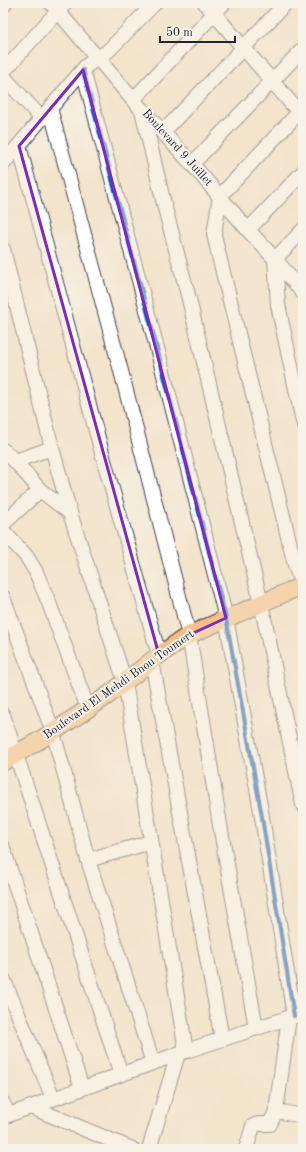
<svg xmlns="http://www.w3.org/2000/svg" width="306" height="1152" font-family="'Old Standard TT',serif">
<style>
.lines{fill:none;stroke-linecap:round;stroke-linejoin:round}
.minor-casing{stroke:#413f51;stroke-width:16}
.major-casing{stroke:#413f51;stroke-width:19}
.minor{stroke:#fff;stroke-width:14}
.major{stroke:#f7be87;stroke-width:17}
.cycleway-casing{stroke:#f7f3e8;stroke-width:6}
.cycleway{stroke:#0057b8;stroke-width:4}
.marked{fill:none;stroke:#7b2cbf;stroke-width:3;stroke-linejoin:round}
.labels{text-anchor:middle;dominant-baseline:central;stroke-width:4;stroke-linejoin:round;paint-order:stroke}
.street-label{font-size:12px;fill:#22223b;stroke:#f7f3e8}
</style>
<rect width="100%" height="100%" fill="#f7f3e8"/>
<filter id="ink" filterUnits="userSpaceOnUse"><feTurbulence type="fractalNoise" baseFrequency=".025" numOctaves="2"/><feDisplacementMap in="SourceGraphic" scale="8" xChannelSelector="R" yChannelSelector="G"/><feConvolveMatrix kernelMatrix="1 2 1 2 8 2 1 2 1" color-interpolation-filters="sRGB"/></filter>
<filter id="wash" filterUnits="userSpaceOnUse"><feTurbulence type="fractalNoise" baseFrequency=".012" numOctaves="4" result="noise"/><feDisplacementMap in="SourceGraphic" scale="16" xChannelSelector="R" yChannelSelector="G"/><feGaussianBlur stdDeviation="0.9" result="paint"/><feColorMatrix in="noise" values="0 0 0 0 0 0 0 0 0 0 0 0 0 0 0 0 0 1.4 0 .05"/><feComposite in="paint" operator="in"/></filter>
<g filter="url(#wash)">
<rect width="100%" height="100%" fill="#f3e4cc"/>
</g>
<g filter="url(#ink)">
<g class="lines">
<g class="minor-casing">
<g id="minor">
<path d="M51,3L133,100L192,164L248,230L275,259L303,293"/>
<path d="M205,3L303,117"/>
<path d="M3,6L5,3"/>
<path d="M83,70L156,344L226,618L261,811L294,1016"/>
<path d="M3,72L65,3"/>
<path d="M3,76L42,119"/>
<path d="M133,100L224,3"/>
<path d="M50,108L121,371L189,635L220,825L256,1028"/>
<path d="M303,108L220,196L214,234L218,252L295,565L303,587"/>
<path d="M142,110L165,208L188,295L261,603L303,805"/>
<path d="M163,132L286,3"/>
<path d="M19,146L105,464L159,655"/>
<path d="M3,164L86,66L108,51L155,3"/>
<path d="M192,164L303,49"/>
<path d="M248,230L303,172"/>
<path d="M303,230L275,259L278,305L303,422"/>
<path d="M3,249L52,448L70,513L125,682L186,1051"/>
<path d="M3,450L15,461L40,490L70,513"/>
<path d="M15,461L52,448"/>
<path d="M3,524L40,490"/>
<path d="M3,531L27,557L36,572L49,603L88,709"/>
<path d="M3,597L53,732L88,860L153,1063"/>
<path d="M152,661L222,1039"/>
<path d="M3,715L121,1074"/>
<path d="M3,848L82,1088"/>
<path d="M88,860L151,842"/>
<path d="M3,978L53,1098"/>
<path d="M289,1017L276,1111L303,1116"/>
<path d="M3,1103L8,1115"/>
<path d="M31,1107L132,1149"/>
<path d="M3,1117L186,1051L303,1013"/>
<path d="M149,1149L178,1054"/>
<path d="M246,1149L253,1126L258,1124H270L276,1111"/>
</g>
</g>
<g class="major-casing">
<path id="major" d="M3,762L53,732L107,696L159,655L189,635L303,585"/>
</g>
<use href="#minor" class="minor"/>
<use href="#major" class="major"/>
<g class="cycleway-casing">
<path id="cycleway" d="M83,70L156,344L226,618L261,811L294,1016"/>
</g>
<use href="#cycleway" class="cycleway"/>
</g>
</g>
<path d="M0 0H306V1152H0ZM83,70L226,618L189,635L159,655L19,146Z" fill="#f3e4cc" fill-opacity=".55" fill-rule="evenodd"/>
<path class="marked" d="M83,70L226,618L189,635L159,655L19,146Z"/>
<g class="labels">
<g class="street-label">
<text transform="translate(177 148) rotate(48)">Boulevard 9 Juillet</text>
<text transform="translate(119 685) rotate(-35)">Boulevard El Mehdi Bnou Toumert</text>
</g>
</g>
<rect width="306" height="1152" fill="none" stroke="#f7f3e8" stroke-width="16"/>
<path d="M160 36v6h75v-6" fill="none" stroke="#22223b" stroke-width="2"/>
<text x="166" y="36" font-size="12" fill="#22223b" stroke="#f7f3e8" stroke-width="3" paint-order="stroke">50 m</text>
</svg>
